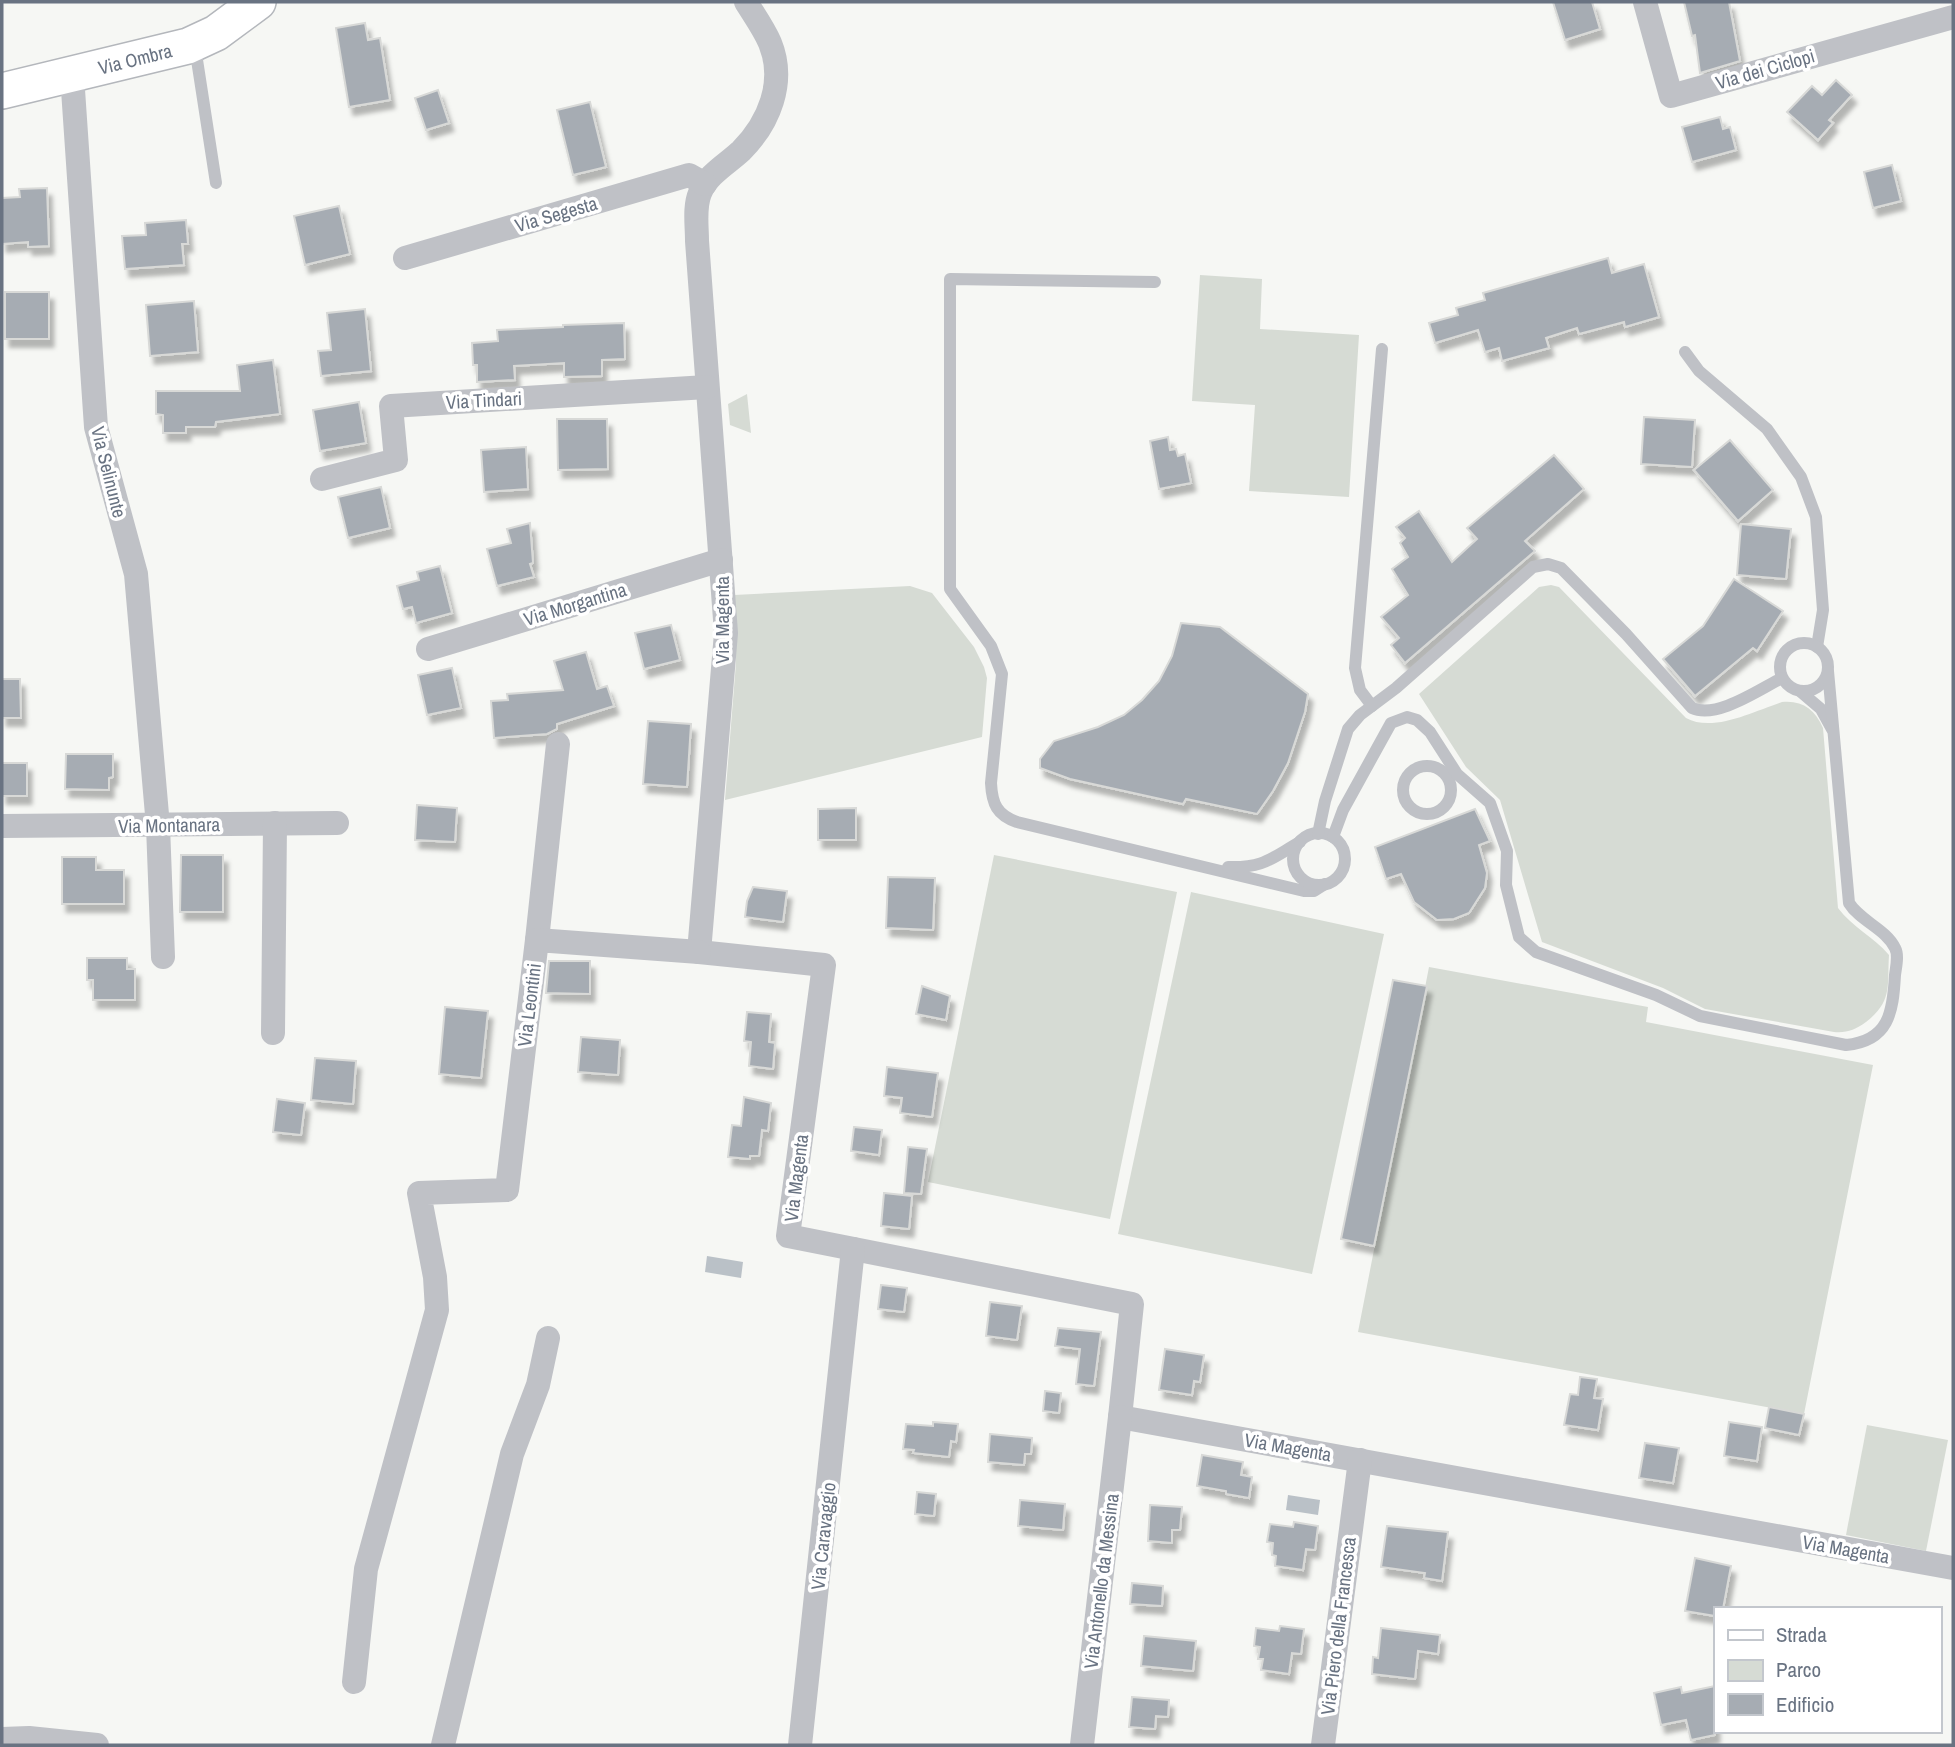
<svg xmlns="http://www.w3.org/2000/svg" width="1955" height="1747" font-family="'Archivo Narrow',sans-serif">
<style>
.green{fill:#d6dbd4}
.water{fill:#bac1c7}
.building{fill:#a6acb3;stroke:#d8d9d7;stroke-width:2;filter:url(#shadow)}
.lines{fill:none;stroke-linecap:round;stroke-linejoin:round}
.secondary-casing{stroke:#b4b7bc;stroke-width:38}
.service{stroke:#bfc1c6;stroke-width:12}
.minor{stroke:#bfc1c6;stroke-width:24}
.secondary{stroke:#fff;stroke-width:35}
.labels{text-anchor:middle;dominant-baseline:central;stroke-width:7;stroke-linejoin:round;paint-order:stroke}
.street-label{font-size:19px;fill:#697382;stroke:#fff}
</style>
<defs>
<filter id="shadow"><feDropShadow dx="4.5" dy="8" stdDeviation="2" flood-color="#0004"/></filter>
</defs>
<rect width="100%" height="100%" fill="#f6f7f4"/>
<g class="green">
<path d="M1200,275L1262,279L1260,329L1359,335L1349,497L1249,491L1255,405L1192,401Z"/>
<path d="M747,394L751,433L730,425L728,404Z"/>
<path d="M1551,585L1559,587L1686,718C1713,733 1754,711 1782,702C1802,700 1815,709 1823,728L1838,908C1852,927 1874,937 1889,955C1887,986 1893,1001 1866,1022C1855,1030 1847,1033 1834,1032L1705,1009L1663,988L1542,942L1500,800L1466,767L1419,694L1539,587Z"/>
<path d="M910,586L932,593L974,647L984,667L987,678L982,737L725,800L736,663L734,595Z"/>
<path d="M994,855L1177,892L1110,1219L928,1182Z"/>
<path d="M1191,892L1384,934L1312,1274L1118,1234Z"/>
<path d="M1429,967L1648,1007L1646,1022L1873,1065L1804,1414L1358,1332Z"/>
<path d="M1867,1425L1948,1440L1926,1551L1846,1535Z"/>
</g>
<g class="water">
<path d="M707,1256L743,1262L741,1278L705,1272Z"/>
<path d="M1288,1495L1320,1500L1318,1515L1286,1510Z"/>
</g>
<g class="building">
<path d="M1553,2H1592L1600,29L1565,40Z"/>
<path d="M1684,2H1729L1740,61L1700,73L1695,35L1692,36Z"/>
<path d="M365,23L368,40L380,38L390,100L349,107L336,28Z"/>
<path d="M1836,80L1852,95L1829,120L1833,123L1818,140L1787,112L1812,86L1822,95Z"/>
<path d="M438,90L449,123L426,130L415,98Z"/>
<path d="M590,102L606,167L573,175L557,110Z"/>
<path d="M1720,117L1723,129L1730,127L1736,150L1692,162L1682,127Z"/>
<path d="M1892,165L1901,201L1873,208L1864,172Z"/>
<path d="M47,188L49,246L28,247V242L2,244V198L20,197L19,189Z"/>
<path d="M339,206L350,254L305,265L294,216Z"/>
<path d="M186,220L188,244H182L184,265L125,269L122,236L146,235L145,223Z"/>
<path d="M1608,258L1612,273L1644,264L1659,317L1625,327L1624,322L1579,334L1577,328L1546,338L1549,348L1502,361L1499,348L1485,352L1478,330L1435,343L1429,323L1458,315L1456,308L1485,300L1483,293Z"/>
<rect x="5" y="292" width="44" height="47"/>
<path d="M194,301L198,352L150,356L146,305Z"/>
<path d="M365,309L371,371L321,376L318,351L331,350L327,313Z"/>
<path d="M624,323L625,359L602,360V376L564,377V363L514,366L515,380L477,382V365H473L472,343L498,341L497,330L563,327V325Z"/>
<path d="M273,360L280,414L216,422L215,427H186V433H163V415L156,414V391H240L237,365Z"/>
<path d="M359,402L366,443L320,451L313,410Z"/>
<path d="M1644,417L1695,420L1692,467L1641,464Z"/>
<path d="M557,419H607L608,469L558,470Z"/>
<path d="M1168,437L1170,450L1176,449L1178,456L1185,454L1191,483L1159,489L1150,441Z"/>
<path d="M1730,440L1773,490L1738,521L1694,470Z"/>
<path d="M526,447L528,489L484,492L481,450Z"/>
<path d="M1554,455L1584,489L1525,541L1535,551L1405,663L1391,645L1399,638L1381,617L1408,595L1392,569L1408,557L1400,543L1405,538L1396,527L1419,511L1452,562L1477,539L1467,528Z"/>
<path d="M381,487L390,528L348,538L338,497Z"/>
<path d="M530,523L533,563L530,564L534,577L497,586L487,549L511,543L507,529Z"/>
<path d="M1741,524L1791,529L1786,579L1737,575Z"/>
<path d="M440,566L452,613L416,623L412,607L403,609L397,586L419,580L417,572Z"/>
<path d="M1734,579L1783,611L1757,651L1753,648L1695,696L1663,659L1703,626Z"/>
<path d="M1181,623L1220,627L1308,694L1305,712L1288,763L1273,791L1257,814L1186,799L1183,804L1070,779L1040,768V759L1054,741L1098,727L1124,715L1142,700L1159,681L1172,656Z"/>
<path d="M671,625L680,660L644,669L635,633Z"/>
<path d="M586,652L597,689L607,686L614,706L557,724V729L547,734L494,738L491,701L508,700L507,694L563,690L554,661Z"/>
<path d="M452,668L461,708L427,715L418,675Z"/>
<path d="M2,679H20L21,718H2Z"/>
<path d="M648,721L691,724L687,787L643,784Z"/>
<path d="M66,754H113V777L109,778V790L65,789Z"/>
<rect x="2" y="763" width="25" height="33"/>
<path d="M417,805L457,808L455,842L415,840Z"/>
<path d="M856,808V840H818V809Z"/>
<path d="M1475,809L1490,841L1479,845L1487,873L1485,888L1469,913L1454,919L1437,920L1414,902L1401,874L1386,879L1375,847Z"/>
<path d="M181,855H223V912H180Z"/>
<path d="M62,857H96V870H124V904H62Z"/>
<path d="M888,877L935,878L933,930L886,928Z"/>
<path d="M753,887L787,891L783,922L745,917L747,901Z"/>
<path d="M87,958H127V969H135V1000H93V980H87Z"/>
<path d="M549,961H590V994L546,993Z"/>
<path d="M1393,980L1427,986L1374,1246L1341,1239Z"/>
<path d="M922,986L950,996L946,1020L916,1014Z"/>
<path d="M445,1007L488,1011L481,1078L439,1074Z"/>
<path d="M747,1012L771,1014L769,1042L775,1043L773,1069L749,1066L751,1042L744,1041Z"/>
<path d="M581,1037L620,1040L618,1075L578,1072Z"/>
<path d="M315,1058L356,1061L353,1104L311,1100Z"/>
<path d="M887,1067L938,1073L932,1117L900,1113L902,1098L884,1096Z"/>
<path d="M744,1097L771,1103L768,1131L762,1130L759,1156H750V1159L728,1157L732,1125L741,1126Z"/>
<path d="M277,1099L305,1103L301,1135L273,1132Z"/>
<path d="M854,1127L882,1130L879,1155L851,1151Z"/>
<path d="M908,1147L927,1149L921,1194L904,1193Z"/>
<path d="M884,1193L912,1196L909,1229L881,1226Z"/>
<path d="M881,1285L907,1288L904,1312L878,1309Z"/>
<path d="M990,1302L1022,1306L1017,1340L986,1336Z"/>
<path d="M1058,1328L1101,1332L1094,1386L1076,1384L1080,1349L1055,1346Z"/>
<path d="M1165,1349L1204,1355L1200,1382L1194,1381L1192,1395L1159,1390Z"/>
<path d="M1580,1377L1597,1379L1594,1398L1603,1399L1598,1430L1564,1425L1570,1394L1578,1395Z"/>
<path d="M1045,1391L1061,1393L1059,1413L1043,1411Z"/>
<path d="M1769,1407L1804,1414L1799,1435L1765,1428Z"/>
<path d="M933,1422L958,1424L956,1442L951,1441L949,1457L913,1453L914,1450L903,1449L906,1424L933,1426Z"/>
<path d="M1729,1422L1762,1427L1757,1461L1724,1456Z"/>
<path d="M990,1434L1032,1438L1031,1454H1025L1024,1465L988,1462Z"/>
<path d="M1645,1443L1679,1448L1673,1483L1639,1478Z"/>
<path d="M1202,1455L1243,1462L1241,1475L1252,1477L1249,1498L1226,1494V1491L1197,1486Z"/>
<path d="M917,1492L936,1494L934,1516L915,1514Z"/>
<path d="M1020,1500L1065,1504L1063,1530L1018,1526Z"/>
<path d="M1150,1505L1182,1507L1180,1530H1172V1543L1148,1541Z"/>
<path d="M1294,1522L1318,1526L1315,1550L1306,1549L1303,1570L1275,1566L1276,1556L1272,1555L1273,1543L1267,1542L1270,1524L1293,1527Z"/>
<path d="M1387,1526L1448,1532L1442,1581L1424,1578L1425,1573L1381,1567Z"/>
<path d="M1695,1558L1731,1566L1723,1609H1715V1616L1685,1611Z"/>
<path d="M1132,1583L1163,1586L1162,1606L1130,1604Z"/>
<path d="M1280,1626L1304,1629L1301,1654L1292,1653L1289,1674L1261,1670L1263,1659H1258L1260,1647L1254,1646L1256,1628L1279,1631Z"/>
<path d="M1381,1628L1440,1635L1438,1654L1418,1651L1415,1679L1372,1674L1373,1657L1378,1658Z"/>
<path d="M1144,1636L1196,1641L1193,1671L1141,1666Z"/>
<path d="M1715,1686V1735L1691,1740L1686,1720L1661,1725L1654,1693L1681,1687L1682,1693Z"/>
<path d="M1132,1697L1169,1700L1168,1717L1156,1716L1155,1729L1129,1727Z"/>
</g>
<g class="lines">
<g class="secondary-casing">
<path id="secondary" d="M2,91L188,46L216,33L258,2"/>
</g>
<g class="service">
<path d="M195,47L216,183"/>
<path d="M1155,282L950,279V589L991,646L1002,674L991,783C992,804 997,815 1017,822L1304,891H1314L1325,884"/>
<path d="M1685,352L1699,371L1767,429L1801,477L1816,517L1823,610L1817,647"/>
<circle cx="1804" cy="667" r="24"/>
<path d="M1801,692L1821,709L1832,729"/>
<path d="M1372,706L1360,690L1355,668L1382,349"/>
<circle cx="1427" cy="790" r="24"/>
<circle cx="1319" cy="859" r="26"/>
<path d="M1318,834L1325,801L1348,729L1360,715L1396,688L1533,567L1548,564L1561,568L1626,634L1692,708C1717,719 1758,690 1782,678"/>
<path d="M1333,837L1343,810L1391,723L1407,717L1417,720L1430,732L1457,774L1490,803L1507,851L1506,885L1519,937L1536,952L1656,995L1700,1016L1846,1045C1889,1041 1893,1012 1895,975C1896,967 1899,955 1895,948C1886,929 1860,921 1849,903L1828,671"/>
<path d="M1228,867C1264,868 1270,859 1300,842"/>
</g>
<g class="minor">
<path d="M746,2C754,15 764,29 770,43C786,82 769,123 741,151C727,164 708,174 700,193C694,207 697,225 697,241L726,633L699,952L824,965L788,1236L1132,1304L1120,1417L1953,1568"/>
<path d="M1645,2L1671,96L1953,17"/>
<path d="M72,75L96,427L136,574L158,826L163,957"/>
<path d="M405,258L689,175L705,184"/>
<path d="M322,479L396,460L391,406L707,387"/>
<path d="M428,649L721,560"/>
<path d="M2,826L337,823"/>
<path d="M537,940L558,744"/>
<path d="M273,1033L275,823"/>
<path d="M354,1682L366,1569L437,1310L435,1277L419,1193L507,1190L537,940L699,952"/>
<path d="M2,1739L29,1738L97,1745"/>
<path d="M443,1745L512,1454L538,1385L548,1338"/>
<path d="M800,1745L853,1249"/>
<path d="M1082,1745L1120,1417"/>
<path d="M1323,1745L1360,1460"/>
</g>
<use href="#secondary" class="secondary"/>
</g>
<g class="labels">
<g class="street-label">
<text transform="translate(135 59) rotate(-14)">Via Ombra</text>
<text transform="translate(1765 69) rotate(-16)">Via dei Ciclopi</text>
<text transform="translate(556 214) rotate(-16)">Via Segesta</text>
<text transform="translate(484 400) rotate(-3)">Via Tindari</text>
<text transform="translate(109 472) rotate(76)">Via Selinunte</text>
<text transform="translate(575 604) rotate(-17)">Via Morgantina</text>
<text transform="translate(722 620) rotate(-90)">Via Magenta</text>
<text transform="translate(169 825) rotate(-1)">Via Montanara</text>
<text transform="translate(529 1005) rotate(-83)">Via Leontini</text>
<text transform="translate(796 1178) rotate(-83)">Via Magenta</text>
<text transform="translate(1288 1447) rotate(10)">Via Magenta</text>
<text transform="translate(823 1536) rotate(-84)">Via Caravaggio</text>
<text transform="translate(1846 1549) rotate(10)">Via Magenta</text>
<text transform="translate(1101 1581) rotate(-83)">Via Antonello da Messina</text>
<text transform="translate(1338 1626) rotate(-83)">Via Piero della Francesca</text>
</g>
</g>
<rect width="1955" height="1747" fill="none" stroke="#697382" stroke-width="7"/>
<rect x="1714" y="1607" width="228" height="126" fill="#ffffff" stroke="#c3c7cd" stroke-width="2"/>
<rect x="1728" y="1630" width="35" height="10" fill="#ffffff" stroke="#c3c7cd" stroke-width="2"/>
<text x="1776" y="1642" font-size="21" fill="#697382">Strada</text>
<rect x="1728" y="1660" width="35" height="21" fill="#d6dbd4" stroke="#c3c7cd" stroke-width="2"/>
<text x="1776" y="1677" font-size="21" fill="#697382">Parco</text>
<rect x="1728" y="1694" width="35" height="21" fill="#a6acb3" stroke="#c3c7cd" stroke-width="2"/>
<text x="1776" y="1712" font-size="21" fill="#697382">Edificio</text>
</svg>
